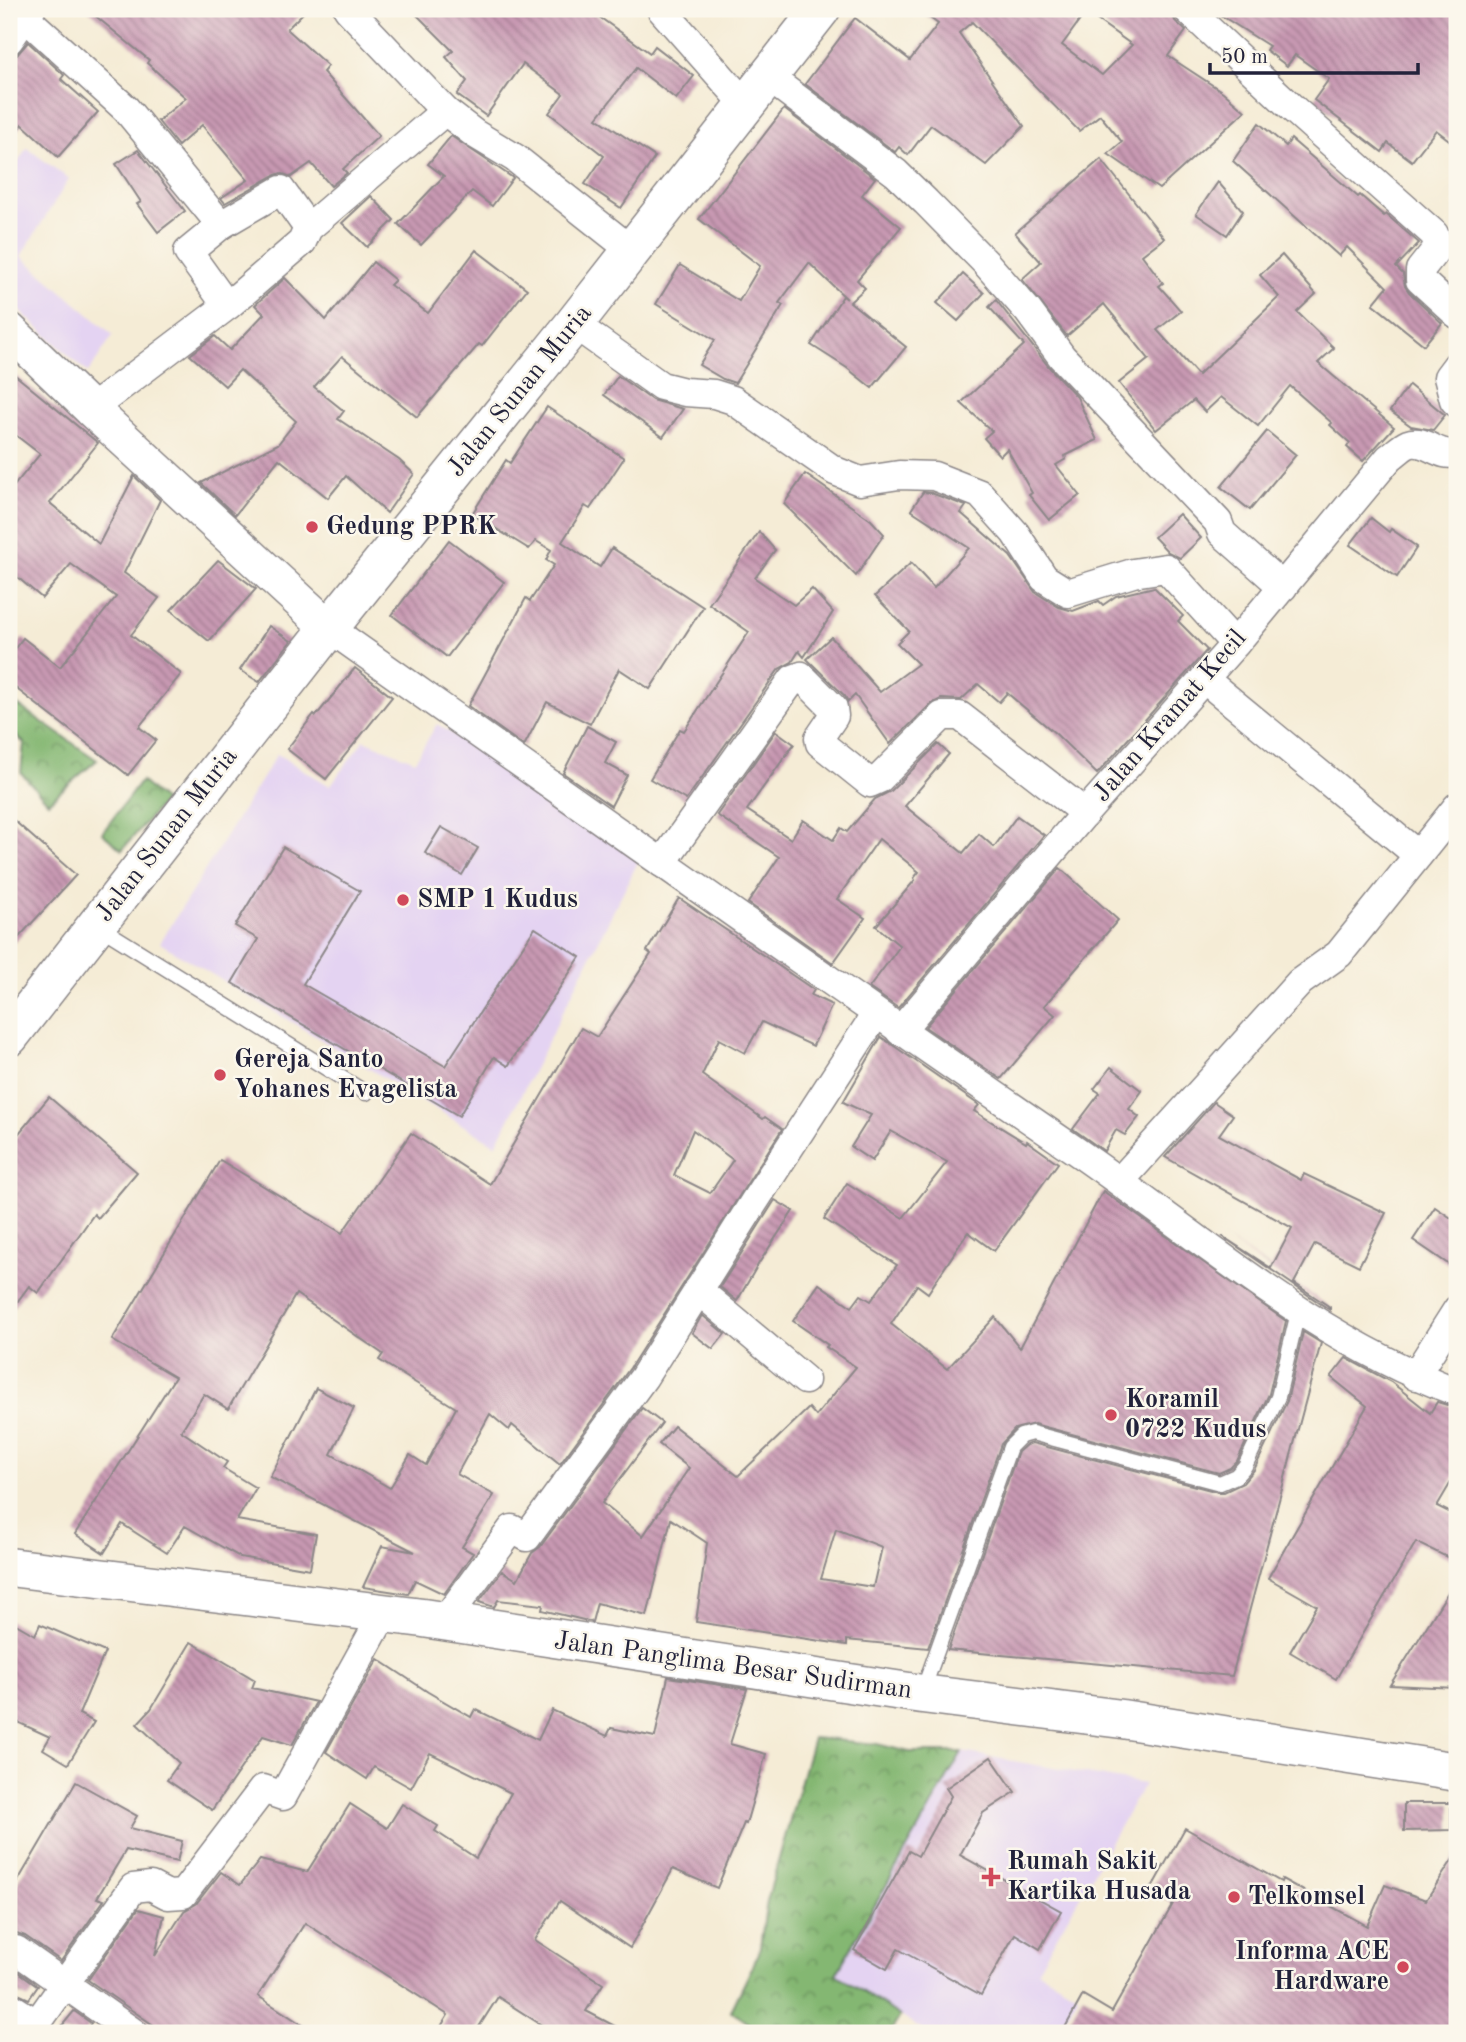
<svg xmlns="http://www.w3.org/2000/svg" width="1466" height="2042" font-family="'Old Standard TT',serif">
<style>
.built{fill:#e4d3f2}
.forest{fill:url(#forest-crowns);stroke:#536c56;stroke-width:2}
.building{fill:url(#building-back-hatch);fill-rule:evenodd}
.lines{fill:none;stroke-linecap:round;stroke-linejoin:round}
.service-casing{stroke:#8c8788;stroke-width:17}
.minor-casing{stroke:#8c8788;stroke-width:31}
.tertiary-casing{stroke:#8c8788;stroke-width:38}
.secondary-casing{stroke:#8c8788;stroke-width:41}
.service{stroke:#fff;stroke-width:14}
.minor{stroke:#fff;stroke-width:28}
.tertiary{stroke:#fff;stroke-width:35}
.secondary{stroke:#fff;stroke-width:38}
.poi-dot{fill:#d1495b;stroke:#fbf7ec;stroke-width:2.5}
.labels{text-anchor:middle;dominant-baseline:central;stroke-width:5;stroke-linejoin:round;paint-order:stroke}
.street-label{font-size:26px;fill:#22223b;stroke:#fbf7ec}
.poi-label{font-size:26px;font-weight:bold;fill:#22223b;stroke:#fbf7ec;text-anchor:start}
</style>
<defs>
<pattern id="forest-crowns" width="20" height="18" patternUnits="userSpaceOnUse" patternTransform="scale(1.75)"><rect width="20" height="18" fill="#84b772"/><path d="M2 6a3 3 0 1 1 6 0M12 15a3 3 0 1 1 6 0" fill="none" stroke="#6c945f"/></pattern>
<pattern id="building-back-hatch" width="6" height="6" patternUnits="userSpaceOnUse" patternTransform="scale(1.75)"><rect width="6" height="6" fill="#c899b2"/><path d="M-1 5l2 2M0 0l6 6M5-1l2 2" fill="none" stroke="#a27c92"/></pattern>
</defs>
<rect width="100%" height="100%" fill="#fbf7ec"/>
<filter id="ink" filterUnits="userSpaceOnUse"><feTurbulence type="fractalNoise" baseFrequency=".0143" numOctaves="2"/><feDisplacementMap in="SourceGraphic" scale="14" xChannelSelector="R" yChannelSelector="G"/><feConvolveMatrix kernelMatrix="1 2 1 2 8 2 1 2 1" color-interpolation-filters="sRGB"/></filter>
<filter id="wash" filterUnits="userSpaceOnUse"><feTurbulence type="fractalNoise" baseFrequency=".00686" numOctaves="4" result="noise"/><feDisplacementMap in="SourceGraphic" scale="28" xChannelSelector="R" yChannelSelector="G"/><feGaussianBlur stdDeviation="1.57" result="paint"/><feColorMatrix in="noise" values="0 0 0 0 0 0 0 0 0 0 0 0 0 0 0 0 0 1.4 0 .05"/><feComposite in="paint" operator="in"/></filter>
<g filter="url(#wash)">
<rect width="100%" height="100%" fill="#f5ecd6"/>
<g class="built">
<path d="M27,148L69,179L21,256L113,335L88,373L9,301V176Z"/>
<path d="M437,724L641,856L496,1145L160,943L277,754L330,786L364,740L415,761Z"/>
<path d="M962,1752L1144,1784L1037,1971L1079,1995L1056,2033H927L836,1974Z"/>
</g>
<g class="forest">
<path d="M9,699L97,760L48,802L21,773L24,743L9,729Z"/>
<path d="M141,781L164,801L122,850L102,833Z"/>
<path d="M813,1738L877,1744L909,1752H962L836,1974L900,2016L890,2033H763L731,2011L759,1953L767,1901Z"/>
</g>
<g id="blocks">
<g class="building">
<path d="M87,9H307L287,29L328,66L323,72L379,136L343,169L347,173L331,186L311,163L291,177L281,173L273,176L225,203L221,198L248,180L202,125L178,146L158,121L186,98L147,63L149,60Z"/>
<path d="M411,9H588L650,53L655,46L694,76L676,99L636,68L597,118L655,157L621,208L585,184L604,156L549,113L563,94L523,64L486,116L457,95L467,81L446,57L453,51Z"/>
<path d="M918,9H1171L1175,21L1186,31L1168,56L1223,92L1245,111L1159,189L1108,154L1122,142L1100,115L1079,131L972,22L959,33L1024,126L986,165L931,125L908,155L899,147L895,152L805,84L855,18L910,60L938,24ZM1086,12L1132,45L1102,75L1062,45Z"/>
<path d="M1211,9H1457V146L1436,130L1412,161L1388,143L1382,152L1314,100L1329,79L1295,55L1287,66L1266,50L1269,46Z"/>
<path d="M28,42L64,75L61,79L98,112L58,157L22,124L9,142V56L17,55Z"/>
<path d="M784,109L875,178L862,195L901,227L857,280L865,288L850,302L906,347L872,388L847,368L811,345L843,296L847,299L809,263L779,303L783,305L735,383L723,379L699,365L715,340L656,304L680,265L739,301L760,266L699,219Z"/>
<path d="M1259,123L1286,146L1291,139L1358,197L1360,195L1384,216L1386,214L1419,243L1396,267L1403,274L1405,286L1409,292L1442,323L1424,345L1373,304L1387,287L1347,247L1339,256L1233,161Z"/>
<path d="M451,136L513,178L492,206L472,191L421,245L398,224L444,176L428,164Z"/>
<path d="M138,150L185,211L158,232L137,204L141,202L116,164Z"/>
<path d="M1101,159L1164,238L1142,255L1163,283L1159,286L1181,311L1157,330L1198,375L1279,297L1260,275L1282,255L1316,294L1297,312L1334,348L1318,363L1394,427L1363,461L1347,447L1350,443L1330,425L1332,423L1290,386L1258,426L1221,397L1205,412L1194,400L1156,430L1119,383L1149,359L1104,304L1067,336L1022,279L1041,262L1015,233Z"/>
<path d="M1218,182L1243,211L1227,235L1196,214Z"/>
<path d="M371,196L394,220L367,247L342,223Z"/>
<path d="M476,250L527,289L482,346L479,344L417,417L342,356L314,387L344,411L338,419L399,460L414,474L387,513L346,476L328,498L279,459L235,515L201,483L278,444L296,421L240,370L225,386L190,355L215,336L230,350L264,314L255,305L285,278L326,320L373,262L395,280L390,285L428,313Z"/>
<path d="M963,274L984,293L958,321L937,303Z"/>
<path d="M996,300L1049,367L1077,397L1097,440L1065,456L1066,459L1056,465L1080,495L1049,520L1029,495L1032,493L1007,449L1000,456L984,438L992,431L961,403L1024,345L989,307Z"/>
<path d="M9,370L98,443L50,503L99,544L134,476L160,500L124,573L159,598L131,635L181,674L139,727L156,740L128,775L9,683V656L23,638L60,667L116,597L71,564L42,598L9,570V492L40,454L9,430Z"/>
<path d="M618,376L652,400L683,409L663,437L604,395Z"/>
<path d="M1409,385L1445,415L1433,430L1411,426L1390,411Z"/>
<path d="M547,407L624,458L590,509L585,506L562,542L600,567L612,548L703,607L650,689L619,669L590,724L547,702L524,746L468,706L526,598L530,601L554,565L546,560L551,550L536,541L529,549L472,514L506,460L510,463Z"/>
<path d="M1267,431L1296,455L1250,510L1221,487Z"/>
<path d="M805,474L871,520L884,534L856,576L784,504Z"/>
<path d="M923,492L931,493L966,506L961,513L1010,556L1035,592L1059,607L1073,611L1099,601L1103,605L1116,596L1154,587L1183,616L1178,621L1207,650L1097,774L1056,734L1007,693L999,702L978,684L961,700L941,699L931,704L890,744L855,695L848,702L845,696L807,659L831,637L880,692L918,664L897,643L909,631L875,596L911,563L934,588L969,548L911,510Z"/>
<path d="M1179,514L1201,538L1180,558L1168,552L1154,537Z"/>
<path d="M1371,518L1389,532L1391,529L1417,547L1397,577L1350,545Z"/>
<path d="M759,532L775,550L755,578L794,605L812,589L833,612L804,657L799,651L792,662L779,669L686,800L650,779L680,729L684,731L749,632L709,604Z"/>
<path d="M449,540L504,582L447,657L392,615Z"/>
<path d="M218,560L256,589L209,641L171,610Z"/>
<path d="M269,626L291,641L259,682L240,670Z"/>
<path d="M355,668L392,697L326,779L287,749L314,714L316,716Z"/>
<path d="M587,726L616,742L605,763L627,775L611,806L563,773Z"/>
<path d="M776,731L794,744L747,810L791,839L803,820L833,840L841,828L847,832L875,799L891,791L938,744L949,754L905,806L963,853L979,834L994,847L1017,816L1044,835L898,1008L869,988L900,946L876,926L915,880L914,878L919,872L879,839L837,899L865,918L833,963L748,903L779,857L717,815Z"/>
<path d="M9,816L76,875L9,948Z"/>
<path d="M441,827L478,848L462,875L425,853Z"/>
<path d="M283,847L360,891L303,984L445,1066L535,928L580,957L508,1066L494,1057L459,1116L232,983L258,939L235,926Z"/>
<path d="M1060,868L1118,920L1044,1006L1055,1015L1001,1079L925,1027Z"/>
<path d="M679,898L814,990L811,995L832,1005L813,1046L762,1022L745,1053L719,1039L702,1075L763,1119L765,1117L782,1129L630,1368L560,1464L512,1425L509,1430L490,1414L457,1474L494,1495L462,1547L473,1553L444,1594L415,1580L408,1594L363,1587L382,1546L415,1552L270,1477L316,1388L354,1408L331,1454L390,1488L410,1455L426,1465L456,1408L379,1360L383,1354L296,1294L228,1409L204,1394L181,1431L227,1462L223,1468L256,1488L237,1520L316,1534L310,1569L240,1557L185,1526L167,1553L122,1524L104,1553L75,1534L175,1377L112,1340L220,1160L342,1233L411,1133L490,1184L581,1028L597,1037L651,954L647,951ZM693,1130L733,1160L710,1193L674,1175Z"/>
<path d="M881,1037L979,1105L974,1111L1026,1143L1027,1141L1058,1163L994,1251L968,1232L928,1293L917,1285L891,1324L947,1369L995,1317L1020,1348L1103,1191L1286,1321L1269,1394L1237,1461L1230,1468L1219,1473L1034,1424L1015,1429L1001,1444L928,1648L847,1640V1645L696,1622L707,1543L671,1519L647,1616L597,1603L592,1622L542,1610L543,1605L498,1600L494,1607L479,1602L502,1571L517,1580L532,1553L540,1547L642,1408L662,1423L602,1503L643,1536L689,1468L659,1444L674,1426L738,1476L809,1408L816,1416L856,1367L826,1347L828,1345L793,1321L819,1284L852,1307L861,1295L871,1301L897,1265L824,1219L847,1183L903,1218L947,1162L891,1131L872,1161L851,1147L871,1115L843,1102ZM836,1529L882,1547L873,1587L821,1579Z"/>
<path d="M1111,1067L1142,1091L1129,1109L1139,1117L1125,1135L1116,1130L1104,1151L1073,1129L1100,1093L1094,1089Z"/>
<path d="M49,1097L137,1172L98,1218L94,1214L38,1293L29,1286L9,1313V1145Z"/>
<path d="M1214,1102L1233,1115L1219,1135L1301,1180L1304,1174L1386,1213L1359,1266L1315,1244L1294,1283L1330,1307V1310L1222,1236L1271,1268L1292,1228L1165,1157Z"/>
<path d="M775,1200L793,1211L759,1263L737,1301L720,1287Z"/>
<path d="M1435,1207L1457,1222V1270L1413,1240Z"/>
<path d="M702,1315L725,1334L713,1349L692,1333Z"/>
<path d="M1303,1332L1321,1343L1232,1676L948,1650L1018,1452L1026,1445L1032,1443L1218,1492H1224L1243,1483L1254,1470L1287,1401Z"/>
<path d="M1346,1358L1391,1382L1430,1413L1437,1402L1457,1408V1472L1437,1506L1457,1516V1562L1416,1542L1336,1679L1290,1652L1317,1606L1268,1578L1367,1406L1331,1377Z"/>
<path d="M1457,1578V1688L1390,1685Z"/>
<path d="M9,1620L35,1635L40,1624L105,1652L79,1714L94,1722L68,1764L43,1749L50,1737L9,1718Z"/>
<path d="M191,1642L255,1680L252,1688L316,1702L292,1745L263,1736L212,1810L167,1780L179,1763L137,1724L151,1709Z"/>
<path d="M378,1659L428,1692L471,1717L475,1709L538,1740L552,1710L607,1736L611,1728L655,1737L668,1677L747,1689L730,1744L766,1754L746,1824L744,1823L717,1888L673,1869L630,1948L560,1901L535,1940L603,1984L586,2011L628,2033H554L498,1997L475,2033H437L448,2015L305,1923L258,1996L315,2033H165L88,1980L138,1909L164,1916L155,1956L184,1911L196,1904L221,1872L240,1885L260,1860L307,1872L350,1804L387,1828L402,1804L438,1826L435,1831L476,1858L511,1793L430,1753L411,1788L374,1767L367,1779L326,1752Z"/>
<path d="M991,1757L1015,1792L983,1813L960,1855L1061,1911L1040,1949L1015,1934L981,1995L898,1949L887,1969L854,1950L909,1851L918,1856L951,1796L946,1788Z"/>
<path d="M76,1782L137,1816L130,1828L182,1841L177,1862L126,1850L97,1898L104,1900L61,1961L25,1936L17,1933L9,1935V1896Z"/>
<path d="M1404,1803H1451V1830L1404,1831Z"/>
<path d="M1185,1828L1281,1882L1282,1879L1367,1926L1385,1885L1426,1900L1457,1853V2033H1062L1083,1995L1112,2012L1173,1904L1150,1891Z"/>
<path d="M9,1965L38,1986L29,1999L9,1990Z"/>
<path d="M74,2011L91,2023L85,2033H56Z"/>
</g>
</g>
</g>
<g filter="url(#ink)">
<use href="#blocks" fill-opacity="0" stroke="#8c8788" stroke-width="2"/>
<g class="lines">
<g class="service-casing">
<g id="service">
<path d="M98,926L366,1093"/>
<path d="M922,1693L1010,1447L1021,1436L1032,1433L1220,1483L1236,1476L1245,1466L1278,1397L1298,1312"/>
</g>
</g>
<g class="minor-casing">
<g id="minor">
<path d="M348,9L445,111L475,134L515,158L631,250"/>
<path d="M661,9L745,104"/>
<path d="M1187,9L1290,106L1434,234L1439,246L1420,270V280L1457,314"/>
<path d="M25,17L126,109L221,225L188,252L227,306"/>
<path d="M9,40L31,9"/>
<path d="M767,76L896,173L926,202L985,262L1028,311L1062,357L1218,522L1222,533L1283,587"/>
<path d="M221,225L281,190L308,228"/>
<path d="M574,324L661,386L685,392L714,394L733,400L835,471L860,481L899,475L934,476L980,494L1015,533L1044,578L1068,593L1133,573L1166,568L1235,644"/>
<path d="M1457,365L1448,377L1454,400L1457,403"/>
<path d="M91,409L231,303L302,242L308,228L445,111"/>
<path d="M329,628C577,803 825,979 1076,1151C1202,1238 1311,1337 1457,1392"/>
<path d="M1204,679L1418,855"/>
<path d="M662,863L793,679L801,676L833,708L834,716L819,738L820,743L870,783L879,779L942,716H960L1085,813"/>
<path d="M900,1031L1085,813L1235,644L1389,458C1395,454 1401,447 1408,444C1426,437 1440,460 1457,452"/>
<path d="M1120,1181L1300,982L1339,954L1457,807"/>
<path d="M698,1290L805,1380"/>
<path d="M1415,1376L1457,1310"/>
<path d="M443,1623L512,1529L527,1537L644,1377L754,1202L876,1014"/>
<path d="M16,1950L134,2033"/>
<path d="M9,2006L37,2024"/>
<path d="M30,2033L133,1888L151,1886L168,1895L183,1894L263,1789L283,1796L384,1613"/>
</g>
</g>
<g class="tertiary-casing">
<path id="tertiary" d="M9,330L91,409L329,628"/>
</g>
<g class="secondary-casing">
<g id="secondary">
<path d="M9,1037L329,628L574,324L821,9"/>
<path d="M9,1567L423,1618L922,1694L1122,1719L1457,1772"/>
</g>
</g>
<use href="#service" class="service"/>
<use href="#minor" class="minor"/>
<use href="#tertiary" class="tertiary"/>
<use href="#secondary" class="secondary"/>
</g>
</g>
<g class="poi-dot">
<circle cx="312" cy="527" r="7"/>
<circle cx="403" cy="900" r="7"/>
<circle cx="220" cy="1075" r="7"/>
<circle cx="1111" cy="1415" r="7"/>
<path d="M987.5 1866.5h7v7h7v7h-7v7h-7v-7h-7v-7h7z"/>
<circle cx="1234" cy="1897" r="7"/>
<circle cx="1403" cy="1967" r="7"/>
</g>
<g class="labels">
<g class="street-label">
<text transform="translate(520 391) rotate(-51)">Jalan Sunan Muria</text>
<text transform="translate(1170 716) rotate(-49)">Jalan Kramat Kecil</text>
<text transform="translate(167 835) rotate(-52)">Jalan Sunan Muria</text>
<text transform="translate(733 1666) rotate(8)">Jalan Panglima Besar Sudirman</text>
</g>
<g class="poi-label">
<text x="326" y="527">Gedung PPRK</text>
<text x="417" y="900">SMP 1 Kudus</text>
<text x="234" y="1060">Gereja Santo<tspan x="234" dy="30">Yohanes Evagelista</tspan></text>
<text x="1125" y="1400">Koramil<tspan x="1125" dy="30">0722 Kudus</tspan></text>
<text x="1007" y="1862">Rumah Sakit<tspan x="1007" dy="30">Kartika Husada</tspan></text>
<text x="1248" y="1897">Telkomsel</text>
<text x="1389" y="1952" text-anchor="end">Informa ACE<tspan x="1389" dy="30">Hardware</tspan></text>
</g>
</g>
<rect width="1466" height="2042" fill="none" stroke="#fbf7ec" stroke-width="35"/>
<path d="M1210 63v10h208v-10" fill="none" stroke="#22223b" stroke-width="3.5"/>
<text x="1221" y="63" font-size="21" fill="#22223b" stroke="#fbf7ec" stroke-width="5" paint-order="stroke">50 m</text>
</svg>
